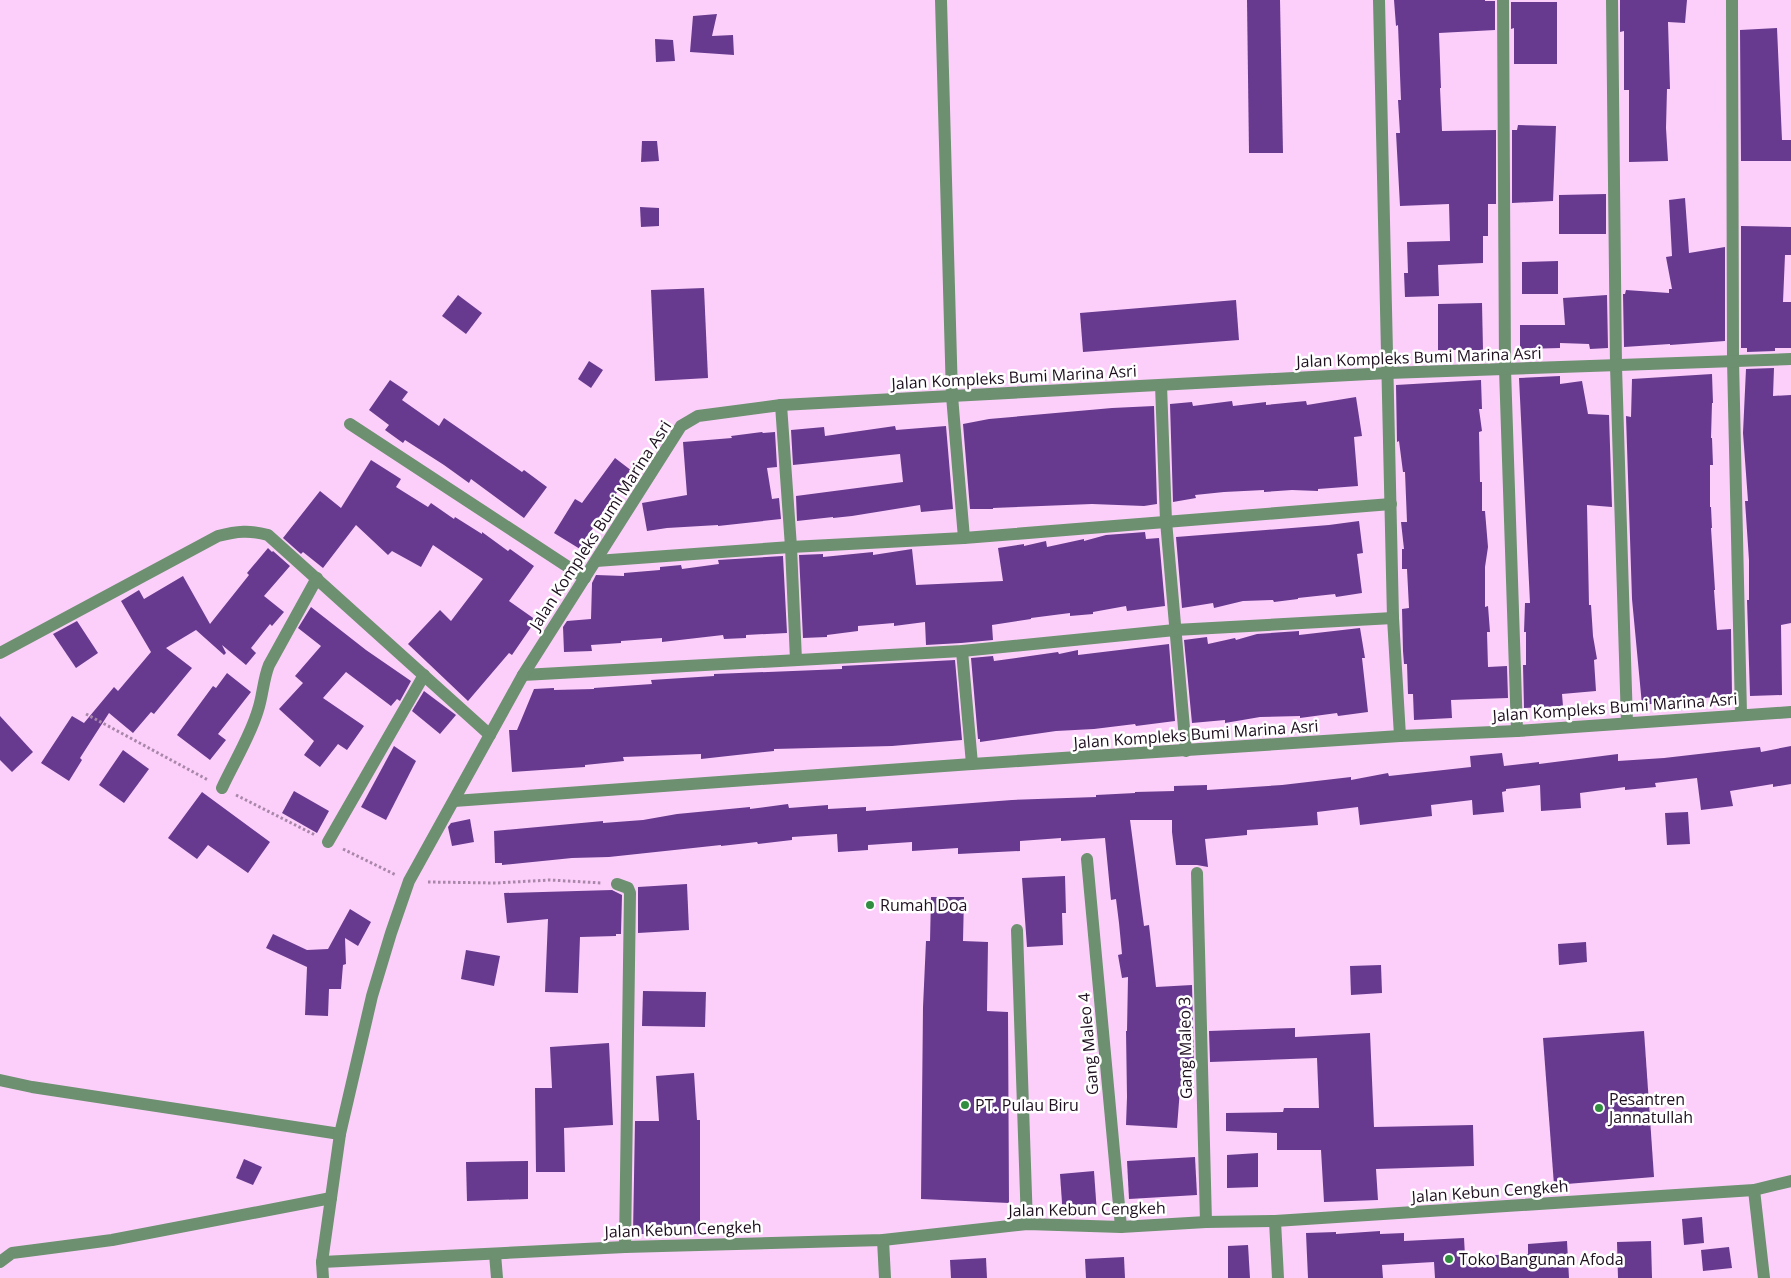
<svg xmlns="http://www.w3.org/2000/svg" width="1791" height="1278" font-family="'Open Sans',sans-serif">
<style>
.building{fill:#673a8f}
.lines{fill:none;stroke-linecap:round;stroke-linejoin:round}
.path{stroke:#a987a9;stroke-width:3;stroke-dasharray:2.5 2.5;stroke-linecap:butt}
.minor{stroke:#6d9070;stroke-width:12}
.poi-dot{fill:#318e41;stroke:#fff;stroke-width:2}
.labels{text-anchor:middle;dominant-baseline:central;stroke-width:5;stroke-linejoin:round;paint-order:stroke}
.street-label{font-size:16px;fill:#1f1020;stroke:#fff}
.poi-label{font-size:16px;fill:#1f1020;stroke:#fff;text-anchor:start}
</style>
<rect width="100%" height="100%" fill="#fccffb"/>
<g class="building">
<path d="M1247,0H1280L1283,153H1249Z"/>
<path d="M1394,0H1485V1H1495V30L1439,33L1441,88H1440L1442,131L1496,130V204H1488V236H1483V263L1438,265L1439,296L1405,297L1404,273H1408L1407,242L1450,241L1449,204L1400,206L1396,133H1400L1398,100H1401L1398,25L1396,26Z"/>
<path d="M1620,0H1687L1685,23L1668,22L1670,89H1667L1666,128L1668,161L1629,162V90H1624V31L1620,32Z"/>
<path d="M1511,2H1557V64H1514V28L1511,29Z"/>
<path d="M717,14L712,36L733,35L734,55L690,52L693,16Z"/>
<path d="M1777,28L1782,140H1791V161H1741L1740,30Z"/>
<path d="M655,39L673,40L675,61L656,62Z"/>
<path d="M1518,125L1556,126L1553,201L1512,203V130H1517Z"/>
<path d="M642,141H657L659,161L641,162Z"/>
<path d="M1606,194V234H1559V195Z"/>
<path d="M1685,198L1689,253L1725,247V341L1670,345V344L1624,347L1623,294H1625L1626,290L1669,293V289H1672L1666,257L1672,256L1669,200Z"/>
<path d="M640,207L659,208V226L641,227Z"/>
<path d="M1741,226L1791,227V255H1785L1783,302H1791V348H1775V351L1747,352V348H1741Z"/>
<path d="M1558,261V294H1522V262Z"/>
<path d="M704,288L708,378L655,381L651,290Z"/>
<path d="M458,295L482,313L466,334L442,316Z"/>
<path d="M1607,295L1608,348L1590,349L1589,344L1560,343V348L1520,349V325H1565L1563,298Z"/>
<path d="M1236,300L1239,340L1083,352L1080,313Z"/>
<path d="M1482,303L1483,350H1438V304Z"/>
<path d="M589,361L603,370L591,388L578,379Z"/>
<path d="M1774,368L1773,396L1791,395V623L1781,625L1782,695L1750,696L1747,600H1749V560L1745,501H1748L1743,433L1746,369Z"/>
<path d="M1712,374L1713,403H1712L1711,438H1712L1713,465H1710V507H1711L1712,528H1711L1715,590H1714L1717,630L1731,629L1732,695L1642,705L1632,599L1626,416L1631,417L1632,379Z"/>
<path d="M1560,376V384L1582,381L1588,414L1609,415L1612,507L1587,505L1589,605H1591L1593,636L1597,659L1594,660L1596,691L1562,694L1563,706L1524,708L1523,665H1526V632H1524L1525,603H1530L1519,378Z"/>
<path d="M390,380L408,392L402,400L439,426L444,418L522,472L524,470L547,487L524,518L471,479L469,483L444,465L405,440L403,443L385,430L389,425L369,410Z"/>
<path d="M1481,380L1482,409H1479L1482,431L1479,432L1480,482H1482V511H1485L1488,547L1485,567V607L1488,606L1490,632H1487L1488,667L1507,666L1508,698L1451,700L1452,718L1414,720L1413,694H1408L1407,664H1404L1403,651L1402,609L1409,608L1407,569H1402V549H1404L1401,522H1407L1405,472H1403L1399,441L1397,442L1396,385Z"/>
<path d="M1356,397L1362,436L1354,437L1358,486L1318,489V491L1292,490L1264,492V490L1224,492L1195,495L1196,498L1173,502L1170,404L1192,402L1193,406L1232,401L1233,406L1266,402V405L1306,401L1307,405Z"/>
<path d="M1154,406L1157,504L1144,506L1092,504L993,508V509H970L963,424L989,419L1112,408Z"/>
<path d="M895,426L896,430L946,426L953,509L921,512L920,505L852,516L833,518V517L797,521L796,496L903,482L900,454L793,465L791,430L824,427L825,436Z"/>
<path d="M762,432L763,433L775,432L777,467L767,468L772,499L779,498L781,519L718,526V525L667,528L647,531L642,503L687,495L683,442L732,438L731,436Z"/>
<path d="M615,458L632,471L601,515L580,549L554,533L575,499L582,503Z"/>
<path d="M371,460L401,479L396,487L428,507L431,503L454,519L455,517L482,534V532L508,551L510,549L534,566L509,601L536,620L512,655L509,653L468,701L408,644L440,610L451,621L483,579L433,545L421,567L392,551L388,555L356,525L323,568L303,552L301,554L283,538L320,491L341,508Z"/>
<path d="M1359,521L1363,553L1357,554L1362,593L1336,597L1335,594L1298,598V599L1274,602L1273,600L1243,601L1214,608L1213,603L1182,608L1176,537L1329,525Z"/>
<path d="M1145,532L1146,539L1159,538L1165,606L1127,611L1126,606L1093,612V614L1070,616V613L1031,618V619L992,625L993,640L961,643L926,645L925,622L894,626V623L858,626V631L827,635V637L803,638L799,555L823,554V557L873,552V555L912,549L916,585L1003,581L998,548L1024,544V546L1046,541L1047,547L1084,539V541L1106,535Z"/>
<path d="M268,548L272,552L273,551L290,566L264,596L284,612L272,626L270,624L251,648L256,653L246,665L222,645L226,653L224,655L196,630L166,648L192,668L154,714L151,712L133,733L109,713L80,758L82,760L69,781L41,763L72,716L84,723L114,687L118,691L151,652L121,601L139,590L144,599L183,576L210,624L249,575L247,573Z"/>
<path d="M783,556L787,633L746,635V638L724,639L723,635L662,642V638L621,641V643L591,645L592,651L564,652L563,627L567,621L591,619L592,583L596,575L624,576V573L660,570V567L681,565L682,569L719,564L718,560Z"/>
<path d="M311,607L366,650L411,681L400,701L397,699L391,706L346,672L323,698L364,726L347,750L338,744L320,767L304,755L314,741L279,709L303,683L295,676L321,646L298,628Z"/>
<path d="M77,621L98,653L76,668L53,634Z"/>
<path d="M1360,628L1365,658H1362L1368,712L1338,716L1337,713L1300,718V716L1260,717L1225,723V720L1192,723L1184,640L1207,637L1208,644L1235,638L1236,640L1257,634L1299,631V635Z"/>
<path d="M1169,644L1175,721L1136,726L1135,724L1094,729L1056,731L980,742V739H978L971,658L993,656L994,661L1058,652L1059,654L1078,650V655Z"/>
<path d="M955,660L962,740L892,746L774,749V751L701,759V754L623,757L624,761L585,765V767L512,772L509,730H517L534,689L554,688V690L594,689V688L652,684L651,680L714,676V674L842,669V666Z"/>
<path d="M227,673L251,692L218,734L226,740L210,760L177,735L213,686L216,688Z"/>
<path d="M424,691L456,715L440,734L412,711Z"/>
<path d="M0,716L33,752L12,772L0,760Z"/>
<path d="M394,746L416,761L386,820L361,807Z"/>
<path d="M1791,746V784L1773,787V784L1730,791L1733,806L1701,810L1697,778L1655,783L1656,787L1625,790V787L1580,793L1581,808L1541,811L1540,785L1506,789V791L1502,792L1504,812L1473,815L1472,800L1431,805L1432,816L1360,825L1358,807L1317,812L1318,825L1247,830V835L1205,839L1208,867L1197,865H1176L1172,832V820H1130L1144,926L1149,925L1156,987L1192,985L1194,1063H1192L1194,1088L1180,1089L1177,1128L1126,1125L1127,1097L1126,1031H1127L1128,977L1122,978L1118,955L1122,954L1119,923L1116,899L1111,900L1105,838L1061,841V838L1020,841V851L958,854V848L912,851V842L868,845V850L838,852L837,834L792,837V840L758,844L757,842L721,846V845L609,857L572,858L502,865V863H495L494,831L603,821V823L643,820L677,814L750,807V809L788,804L789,808L828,805V809L866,807V811L1012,800L1096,797V795L1135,793V792L1174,791V786L1207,785V790L1282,785L1351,777V780L1388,773L1389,776L1471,767L1470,756L1502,753L1504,766L1539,762V764L1618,754V761L1664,758L1760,747L1761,752Z"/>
<path d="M123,750L149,769L124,803L99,785Z"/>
<path d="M294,791L329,811L317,833L282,813Z"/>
<path d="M202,792L270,842L248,873L208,845L197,859L168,838Z"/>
<path d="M1688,812L1690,844L1667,845L1665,813Z"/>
<path d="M470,819L474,842L452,846L448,827L451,823Z"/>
<path d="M1065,876L1066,913H1062L1063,945L1027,947L1022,878Z"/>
<path d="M687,884L689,930L638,933V887Z"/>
<path d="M612,890L622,895L621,934H616V936L580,937L578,993L545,992L548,919L507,923L504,893Z"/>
<path d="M931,897H964L963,941L988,942L987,1011L1008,1012L1009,1203L921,1199L923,1007L926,941H930Z"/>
<path d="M350,909L371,922L358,946L345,938L346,964L343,965L341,989H329L328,1016L305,1015L307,967L266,948L273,934L307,950L328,949Z"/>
<path d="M1586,942L1587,962L1559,965L1558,944Z"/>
<path d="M466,950L500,956L494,986L461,979Z"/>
<path d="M1381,965L1382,993L1351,995L1350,966Z"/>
<path d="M643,991L706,992L705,1027L642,1026Z"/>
<path d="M1295,1028V1037L1370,1033L1374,1127L1473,1125L1474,1166L1376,1169L1378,1200L1324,1202L1321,1150H1277V1133L1226,1131V1113L1283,1112L1284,1108H1319L1317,1058L1210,1062L1209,1031Z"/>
<path d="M1644,1031L1654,1177L1554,1185L1543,1038Z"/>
<path d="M609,1043L613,1125L564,1128L565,1172H536L535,1088H552L550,1047Z"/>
<path d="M694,1073L697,1120H700V1234H633L635,1121H659L656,1076Z"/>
<path d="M1258,1153V1187L1227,1188V1155Z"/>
<path d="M1195,1157L1197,1195L1129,1199L1127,1161Z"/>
<path d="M244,1159L262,1167L253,1185L236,1178Z"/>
<path d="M528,1161V1199L467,1201L466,1162Z"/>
<path d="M1094,1171L1097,1214L1063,1217L1060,1174Z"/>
<path d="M1702,1217L1704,1243L1684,1245L1682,1219Z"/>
<path d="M1380,1231V1234L1404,1233V1241L1464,1238L1465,1256L1528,1254V1244L1567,1241L1569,1278H1435L1434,1262L1382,1265L1383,1278H1308L1306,1233L1336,1232V1234Z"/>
<path d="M1651,1241L1652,1278H1618L1617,1242Z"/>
<path d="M1248,1245L1250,1278H1228V1246Z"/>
<path d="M1729,1247L1732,1268L1703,1271L1701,1250Z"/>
<path d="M1124,1257L1125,1278H1086L1085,1259Z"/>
<path d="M986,1258L987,1278H951L950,1260Z"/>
</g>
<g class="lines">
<g class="path">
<path d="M86,714L208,780"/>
<path d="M236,795L315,835"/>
<path d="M343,849L396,875"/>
<path d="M428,882L496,883L550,880L602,883"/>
</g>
<g class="minor">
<path d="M941,0L952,396L964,538"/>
<path d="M1379,0L1393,618L1400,736"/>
<path d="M1503,0L1505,369L1517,731"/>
<path d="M1612,0L1616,366L1627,723"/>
<path d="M1732,0L1733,360L1741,714"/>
<path d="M1161,385L1166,521L1186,751"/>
<path d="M781,405L791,547L796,660"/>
<path d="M350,424L585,578"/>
<path d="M596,561L791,547L964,538L1391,504"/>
<path d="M962,651L972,764"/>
<path d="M0,653L218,536C237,531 250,530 268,535L490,735"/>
<path d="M523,675L962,651L1175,630L1393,618"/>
<path d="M222,788C234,762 250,737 258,710C263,695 263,680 269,665L317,578"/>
<path d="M454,801L972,764L1400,736L1517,731L1791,712"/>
<path d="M328,842L424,675"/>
<path d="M1087,859L1121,1227"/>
<path d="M1197,873L1206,1222"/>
<path d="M617,884L628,888L630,893L625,1247"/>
<path d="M1017,930L1027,1224"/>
<path d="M0,1080L32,1087L340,1134"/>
<path d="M1754,1190L1764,1278"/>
<path d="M1275,1221L1278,1278"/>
<path d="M883,1240L885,1278"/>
<path d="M495,1254L497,1278"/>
<path d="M0,1262L12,1253L112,1240L331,1198"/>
<path d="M322,1262L625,1247L883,1240L1027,1224L1121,1227L1206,1222L1275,1221L1754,1190L1791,1181"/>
<path d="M323,1278L322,1262L340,1134L372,996L391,933L409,881L523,675L681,426L698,416L781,405L1388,373L1791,359"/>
</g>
</g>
<g class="poi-dot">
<circle cx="870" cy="905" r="5"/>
<circle cx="965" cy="1105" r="5"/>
<circle cx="1599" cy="1108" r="5"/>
<circle cx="1449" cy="1259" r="5"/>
</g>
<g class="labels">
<g class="street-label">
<text transform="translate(1419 357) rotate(-2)">Jalan Kompleks Bumi Marina Asri</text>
<text transform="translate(1014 377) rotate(-3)">Jalan Kompleks Bumi Marina Asri</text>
<text transform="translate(600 525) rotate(-57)">Jalan Kompleks Bumi Marina Asri</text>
<text transform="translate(1615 707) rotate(-4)">Jalan Kompleks Bumi Marina Asri</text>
<text transform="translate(1196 734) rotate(-4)">Jalan Kompleks Bumi Marina Asri</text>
<text transform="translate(1088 1044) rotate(-95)">Gang Maleo 4</text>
<text transform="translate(1185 1048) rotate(-91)">Gang Maleo 3</text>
<text transform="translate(1490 1191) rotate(-4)">Jalan Kebun Cengkeh</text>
<text transform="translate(1087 1209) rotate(-1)">Jalan Kebun Cengkeh</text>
<text transform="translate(683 1229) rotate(-2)">Jalan Kebun Cengkeh</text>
</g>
<g class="poi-label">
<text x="880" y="905">Rumah Doa</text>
<text x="1609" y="1099">Pesantren<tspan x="1609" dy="18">Jannatullah</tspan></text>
<text x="975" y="1105">PT. Pulau Biru</text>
<text x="1459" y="1259">Toko Bangunan Afoda</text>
</g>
</g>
</svg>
